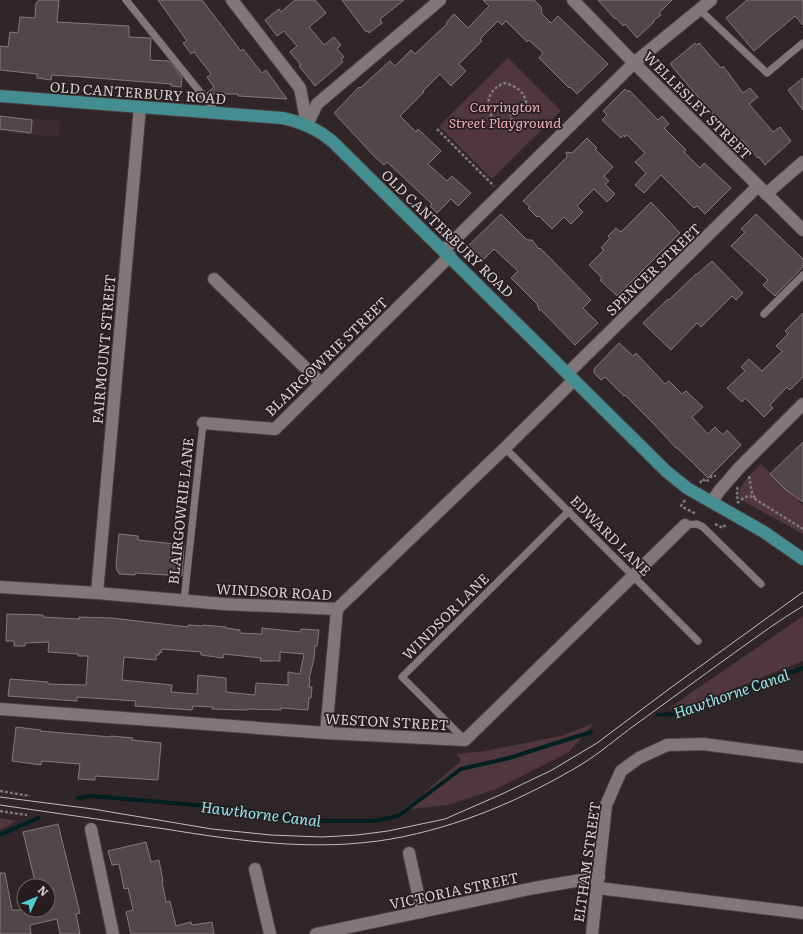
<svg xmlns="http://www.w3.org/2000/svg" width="803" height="934" font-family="Literata,serif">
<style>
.built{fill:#3d2c31}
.green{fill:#51363d}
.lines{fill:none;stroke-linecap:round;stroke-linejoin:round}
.stream{stroke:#002021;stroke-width:4}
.building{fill:#514649;stroke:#84787a;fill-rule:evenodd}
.lane-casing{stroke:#4a4144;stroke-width:8}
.street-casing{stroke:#4a4144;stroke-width:14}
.primary-casing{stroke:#4a4144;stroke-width:14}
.path{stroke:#80787a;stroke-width:2.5;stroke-dasharray:3 2;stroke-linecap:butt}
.lane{stroke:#827679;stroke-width:7}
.street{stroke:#827679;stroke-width:12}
.primary{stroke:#448d91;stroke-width:12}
.tram{stroke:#c3bcbe;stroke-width:1}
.labels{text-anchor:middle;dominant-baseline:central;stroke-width:3.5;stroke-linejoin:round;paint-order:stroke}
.street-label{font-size:14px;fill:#d7d0d2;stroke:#261d1f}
.park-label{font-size:14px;font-style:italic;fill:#edabbd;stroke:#261d1f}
.water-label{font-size:15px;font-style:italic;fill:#94e6e9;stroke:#261d1f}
</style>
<rect width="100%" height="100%" fill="#302629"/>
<path class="built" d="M0,116L60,121L59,137L0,132Z"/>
<g class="green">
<path d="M508,58L561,111L492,179L439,126Z"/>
<path d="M761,464L803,505V534L741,500L739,497C738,485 753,472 761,464Z"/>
<path d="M803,616V661L681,710L669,708Z"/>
<path d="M594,723L569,752L496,789L448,805L401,810L416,800L461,761L457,754L485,751L561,736Z"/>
<path d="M0,818L17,821L0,830Z"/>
</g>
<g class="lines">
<g class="stream">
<path d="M658,715L679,714L803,668"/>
<path d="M78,798L92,796L230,808L304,821H374L398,816L461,769L509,758L591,732"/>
<path d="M0,835L38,818"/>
</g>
</g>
<g class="building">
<path d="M39,0H59L57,22L129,26V37L151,38L150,60L169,61L182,77L181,87L171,86V84L83,77L52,75L51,80L37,78V74L0,70V46L8,47L10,32L18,33L20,17L35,18L36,3Z"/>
<path d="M158,0H202L241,51L243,49L262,73L266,70L287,99L238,96V94H208L207,93L214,87L207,77L211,74L194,52L191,54L183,43L187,41Z"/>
<path d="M295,0H315L326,13L309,27L324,45L334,37L341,45L337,49L344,57L341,59L343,62L315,86L299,66L301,65L290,52L297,46L284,31L277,36L265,20L279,9L281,12Z"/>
<path d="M342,0H404L380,19L382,23L369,33L368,31L366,32Z"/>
<path d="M483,0H534L541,7L542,14L551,23L558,16L608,64L577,94L570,87L569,88L539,58L543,53L529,40L527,42L506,21L502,25L498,21L480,39L482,41L459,64L466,71L451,86L440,74L423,91L424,92L400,116L416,132L418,129L441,151L428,164L447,181L452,176L471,193L458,206L451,199L437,213L430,206L432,204L387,162L384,165L375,157L334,113L359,87L360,88L390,61L395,66L411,50L415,54L447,24L446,23L454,14L468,28L489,6Z"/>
<path d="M598,0H672L659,13L661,15L653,21L654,22L637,38L625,24L623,26L616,18L615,19Z"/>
<path d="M747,0H803V25L795,16L754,51L726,18Z"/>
<path d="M695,43L697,45L699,43L721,68L723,66L743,93L750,88L758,97L749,104L773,132L780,127L791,141L765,165L759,157L758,158L742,140L740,141L733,133L732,134L715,115L714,116L670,64Z"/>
<path d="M803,78V110L788,90Z"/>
<path d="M625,89L628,92L629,90L658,120L662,116L669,124L664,128L686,150L684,152L700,168L704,163L731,188L705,214L697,206L694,208L661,175L644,193L635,185L646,173L635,162L645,153L627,135L625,137L624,135L621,138L602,120L607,115L603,111Z"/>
<path d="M0,116L32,120L31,133L0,129Z"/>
<path d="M587,138L597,148L595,149L613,167L604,176L609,181L605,184L615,194L607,202L594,189L577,206L583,212L571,224L564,217L552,229L539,216L537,217L528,208L530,207L523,201L567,157L566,152L572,153Z"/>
<path d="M651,202L680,233L617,296L600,280L602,278L589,265L604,250L601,248L610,238L608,236L616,228L621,232Z"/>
<path d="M501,214L527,240H532L539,249L540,248L553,261L591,300L583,308L598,323L575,345L541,310H539L537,304L511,278L518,271L494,249L482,261L467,247Z"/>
<path d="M756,214L803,259V267L775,296L763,285L768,280L731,246L745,232L741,229Z"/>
<path d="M712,261L743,293L736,300L732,296L701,327L697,323L671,350L643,323L668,299L669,300L696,274V275Z"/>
<path d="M803,313V377L790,390L787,387L770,405L773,408L764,417L745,398L742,402L727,388L745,371L741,367L749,359L762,371L782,351L776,346L788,334L785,331Z"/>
<path d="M619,343L633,356L636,353L665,384L669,381L682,394L686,391L703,407L692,417L708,434L715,427L723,435L727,430L741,445L708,478L691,461L677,448H676L653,423L625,395L624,396L605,377L601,380L594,373V369Z"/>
<path d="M803,442V502L786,490L770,474Z"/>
<path d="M119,534L138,536V540L184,545L182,576L135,573V575L119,574V572L117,571L116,565Z"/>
<path d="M7,614L43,615V617L79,619V617L112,618L188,627V625L203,626V625L226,627V628L240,630V633L262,634V628L300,632L301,629L319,630L317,646H315L314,659L309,679H310L309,687H312L311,698H309L308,710L281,708V710L248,709V710L212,709L213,707L193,706L192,710L135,706L136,701L77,697V701L8,696L10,679L48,682V684L86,685L88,656H78V654L48,652L49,642L25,643V646H14V641H6ZM162,649L201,652V655L223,658L224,654L261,658L260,661H280V652L304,654L300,674L288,672V685L256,683L255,695L226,692V678L198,675L197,694L171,692L172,685L122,680L124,657L156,660V655H159L160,652L161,653Z"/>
<path d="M16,727L41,730L40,731L111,737V736L133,738L132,740L161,743L158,780L95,776V780L78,779L80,764L42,761L41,765L12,761Z"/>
<path d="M58,824L80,913L76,914L80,934H60L57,919L30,925L31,934H0V873H5L12,910H48V886H36L23,832Z"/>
<path d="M146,842L151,862L159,860L163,881H162L166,902L170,901L176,926L191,922L192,925L212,922L214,934H131L126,912L133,910L128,888L124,889L119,864L112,865L108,851Z"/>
</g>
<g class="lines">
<g class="lane-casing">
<g id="lane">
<path d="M126,0L217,113"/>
<path d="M700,10L767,73L803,43"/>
<path d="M764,314L803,275"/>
<path d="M505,448L698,641"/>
<path d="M685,525L697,524L703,527L761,584"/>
<path d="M184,601L203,423"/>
<path d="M465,740L402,677L569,511"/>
</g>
</g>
<g class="street-casing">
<g id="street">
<path d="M232,0L300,88L307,125"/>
<path d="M573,0L634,63L803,230"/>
<path d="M307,125L317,104L440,0"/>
<path d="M766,194L803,162"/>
<path d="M444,250L634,63L711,0"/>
<path d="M214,279L321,383"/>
<path d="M568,373L758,186"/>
<path d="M203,423L275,429L450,256"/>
<path d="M712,502L719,491L740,467L803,404"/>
<path d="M0,587L97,593L224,604L337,609L505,448L574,380"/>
<path d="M97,593L140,107"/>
<path d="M0,709L326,733L465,740L685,525"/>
<path d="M326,733L337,609"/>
<path d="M91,829L113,934"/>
<path d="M409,853L422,912"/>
<path d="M255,869L270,934"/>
<path d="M598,888L803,913"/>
<path d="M316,934L534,888L599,877"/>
<path d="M592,934L606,805L621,771L639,758L667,745L703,744L803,757"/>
</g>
</g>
<g class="primary-casing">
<path id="primary" d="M0,96L282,118C302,122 318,129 333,142L666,471L687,488L764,532L803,559"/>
</g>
<g class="path">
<path d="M511,122L504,126C503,126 499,126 498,125C491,121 487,105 489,98C492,90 497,86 505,83C515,86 525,91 526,103C521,108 515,110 511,115V122L520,125L537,122L545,127"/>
<path d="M437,129L494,186"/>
<path d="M749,476L752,493L755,498"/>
<path d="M700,483L703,479L706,482L712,476H716"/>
<path d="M737,487L738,491L736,496L739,500"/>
<path d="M685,500L681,506L696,514"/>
<path d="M737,503L745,497L750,496L803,529"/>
<path d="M715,524L723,528L726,523"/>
<path d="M0,791L30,796"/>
<path d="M0,811L27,815"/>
</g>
<use href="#lane" class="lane"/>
<use href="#street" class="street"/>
<use href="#primary" class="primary"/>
<g class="tram">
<path d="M0,797L93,809L212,829L271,835L322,837L357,835L388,831L445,819L502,794L552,770L597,743L673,686L803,592"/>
<path d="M0,805C55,813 110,821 165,829C240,841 315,852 391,839C459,827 524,799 582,764C600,753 617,738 635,725C668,701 701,677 734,653C757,637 779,620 803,606"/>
</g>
</g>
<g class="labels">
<g class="street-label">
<text transform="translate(138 92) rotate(4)">OLD CANTERBURY ROAD</text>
<text transform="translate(698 105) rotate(45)">WELLESLEY STREET</text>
<text transform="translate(448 233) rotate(44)">OLD CANTERBURY ROAD</text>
<text transform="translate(653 269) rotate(-44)">SPENCER STREET</text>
<text transform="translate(103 349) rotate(-85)">FAIRMOUNT STREET</text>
<text transform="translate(326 356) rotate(-44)">BLAIRGOWRIE STREET</text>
<text transform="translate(180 511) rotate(-84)">BLAIRGOWRIE LANE</text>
<text transform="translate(611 535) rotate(45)">EDWARD LANE</text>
<text transform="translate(274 591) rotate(3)">WINDSOR ROAD</text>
<text transform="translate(445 616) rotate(-45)">WINDSOR LANE</text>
<text transform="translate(387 721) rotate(3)">WESTON STREET</text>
<text transform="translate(586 862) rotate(-82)">ELTHAM STREET</text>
<text transform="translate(454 890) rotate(-12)">VICTORIA STREET</text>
</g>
<g class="park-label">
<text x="505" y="106">Carrington<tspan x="505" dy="16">Street Playground</tspan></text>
</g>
<g class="water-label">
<text transform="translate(731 693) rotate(-19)">Hawthorne Canal</text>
<text transform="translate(261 813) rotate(7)">Hawthorne Canal</text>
</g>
</g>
<g transform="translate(36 898) rotate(46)"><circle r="19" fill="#261d1f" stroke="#6d6567"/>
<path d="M0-3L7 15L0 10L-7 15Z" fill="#51ccd1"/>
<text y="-6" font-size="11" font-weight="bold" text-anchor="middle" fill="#d7d0d2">N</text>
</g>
</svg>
